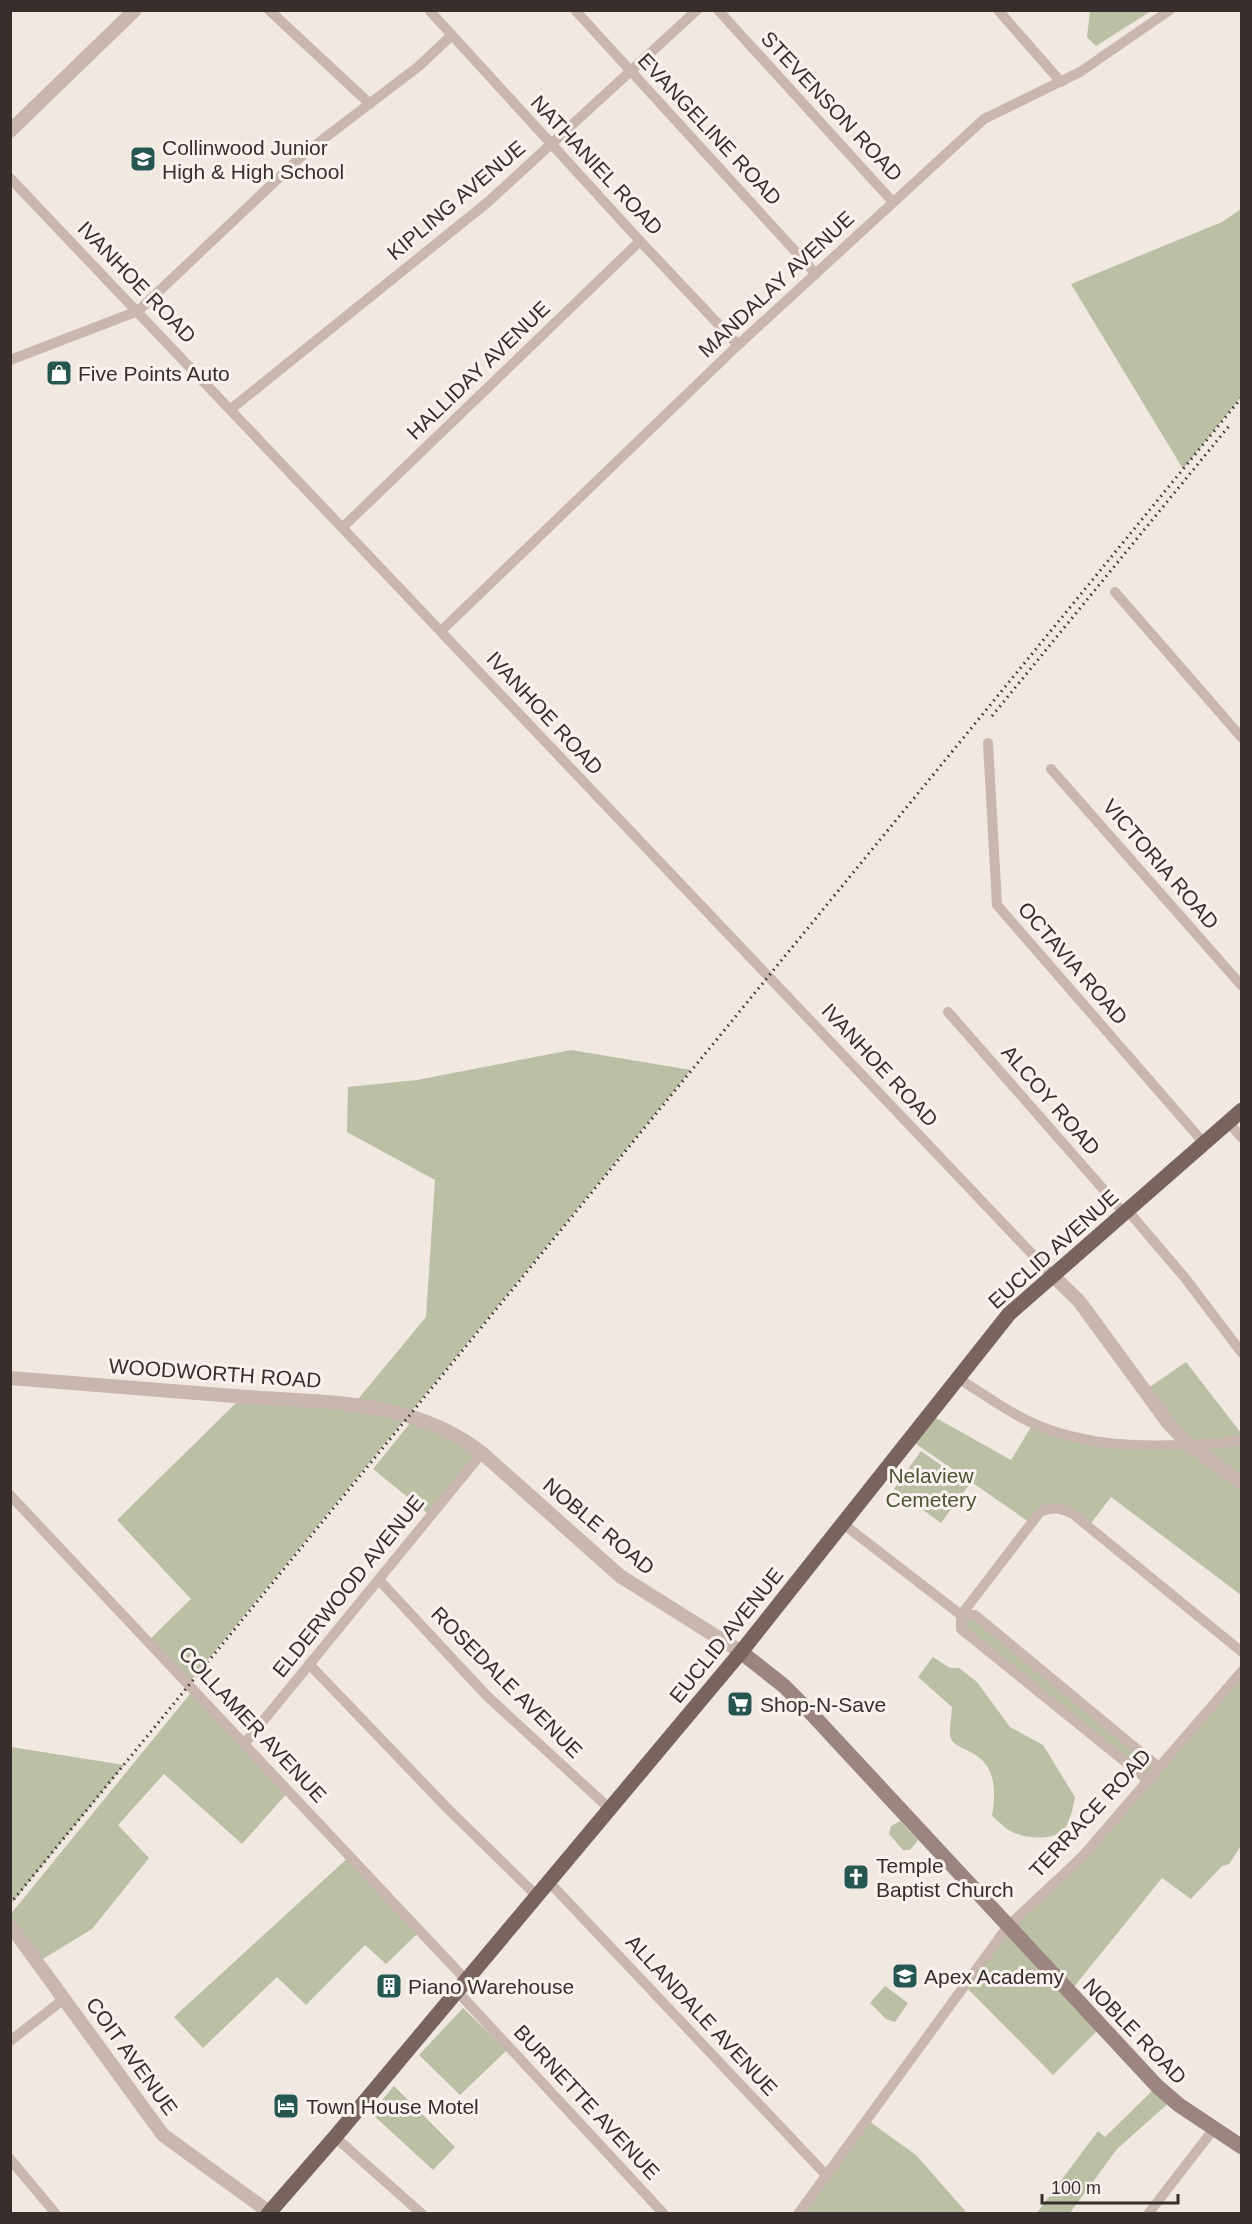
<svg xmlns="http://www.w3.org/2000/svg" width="1252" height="2224" font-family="Arial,sans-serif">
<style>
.green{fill:#bbbfa3}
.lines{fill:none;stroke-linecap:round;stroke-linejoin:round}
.minor{stroke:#c9b6af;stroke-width:10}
.tertiary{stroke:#c9b6af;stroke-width:14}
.secondary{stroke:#9c8580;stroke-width:15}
.primary{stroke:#79635f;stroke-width:15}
.rail{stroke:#382e2c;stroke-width:3;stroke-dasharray:1.5 4.5;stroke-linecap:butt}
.labels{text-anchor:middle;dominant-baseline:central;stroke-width:6;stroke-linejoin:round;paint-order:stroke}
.street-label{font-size:21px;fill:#382e2c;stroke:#f9f2ef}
.poi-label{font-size:21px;fill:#382e2c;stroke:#f9f2ef;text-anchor:start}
.park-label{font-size:21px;fill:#4e5433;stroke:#f9f2ef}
</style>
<rect width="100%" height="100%" fill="#f1e8e2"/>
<g class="green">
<path d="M1090,11V10L1151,11L1096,46L1087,37Z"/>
<path d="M1241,209V397L1183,469L1071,284L1222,222Z"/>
<path d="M571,1050L691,1070L188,1684L148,1641L191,1599L117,1520L242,1397L354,1404L426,1317L435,1180L347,1132L348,1087L417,1080Z"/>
<path d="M1186,1362L1241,1433V1595L1111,1497L1089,1526L1056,1507L1032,1524L909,1439L929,1414L1011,1460L1034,1422L1073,1436L1188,1445L1144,1391Z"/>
<path d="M415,1417L482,1453L431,1516L373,1469Z"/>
<path d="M921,1451L969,1485L941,1523L894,1489Z"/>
<path d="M961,1615H975L1160,1767L1241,1671V1846L1229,1864L1222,1866L1191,1899L1162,1878L1069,1993L1101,2027L1053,2075L964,1985L1008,1926L1148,1781L961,1629Z"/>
<path d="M933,1657L950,1668H959L977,1682L1010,1727L1043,1745L1075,1797C1073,1807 1071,1819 1065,1828C1054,1843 1019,1838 1007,1829C1002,1825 997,1820 992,1816C1005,1741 952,1757 950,1735C949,1726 952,1716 952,1707L918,1677Z"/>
<path d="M194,1689L289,1791L242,1844L164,1774L118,1825L149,1858L92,1929L38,1962L11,1925L10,1915Z"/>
<path d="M11,1747L124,1765L11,1904L10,1747Z"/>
<path d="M900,1821L918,1840L910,1850H903L889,1834L891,1826Z"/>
<path d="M350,1856L420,1931L386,1964L365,1945L306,2005L277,1977L203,2048L174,2017Z"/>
<path d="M885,1986L908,2003L895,2022L886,2019L870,2003Z"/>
<path d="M463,2008L507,2050L460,2095L419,2055Z"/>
<path d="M394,2086L455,2147L433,2170L371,2113Z"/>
<path d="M1157,2086L1172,2100L1117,2149L1070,2213L1036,2214L1098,2131L1105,2137Z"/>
<path d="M866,2119L916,2155L967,2213L798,2214Z"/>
</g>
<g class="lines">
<g class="minor">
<path d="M269,10L370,104"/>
<path d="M429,10L640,241L738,345"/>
<path d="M575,10L816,274"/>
<path d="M718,10L892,201"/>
<path d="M998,10L1061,82"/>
<path d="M10,178L1052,1275"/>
<path d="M10,360L138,311L305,153L419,66L452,35"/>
<path d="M231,409L488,202L697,10"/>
<path d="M343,527L640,241"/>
<path d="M1115,592L1242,738"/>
<path d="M441,631L738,345L984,119L1080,72L1170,10"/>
<path d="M988,743L997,905L1203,1142"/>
<path d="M1051,769L1242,986"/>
<path d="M948,1012L1125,1214"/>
<path d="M1227,1121L1242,1138"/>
<path d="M1128,1211L1185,1278L1242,1353"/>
<path d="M958,1378C978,1391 999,1405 1020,1417C1087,1453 1169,1447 1242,1441"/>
<path d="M10,1495L466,1980"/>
<path d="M842,1523L961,1615L1040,1512C1053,1506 1061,1508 1073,1514L1242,1652"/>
<path d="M379,1580L487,1696L610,1809"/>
<path d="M309,1664L449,1810L537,1896"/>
<path d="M245,1743L482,1453"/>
<path d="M1149,1781L961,1629V1615H975L1160,1768"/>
<path d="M549,1882L826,2175"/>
<path d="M457,1991L664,2214"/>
<path d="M10,2041L64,1999"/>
<path d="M335,2137L422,2214"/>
<path d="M10,2159L56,2214"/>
<path d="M798,2214L1008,1926L1082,1857L1242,1671"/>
<path d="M1148,2214L1213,2130"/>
</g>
<g class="tertiary">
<path d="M10,131L135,10"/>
<path d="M1052,1275L1079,1301L1169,1424L1189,1445L1242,1483"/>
<path d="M10,1378C85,1384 159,1390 234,1396C319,1403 411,1397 482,1453L620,1576L741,1652"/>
<path d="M10,1925L163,2135L269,2212"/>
</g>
<path class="secondary" d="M741,1652L784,1686L809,1711L1157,2086L1179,2105L1242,2147"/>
<path class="primary" d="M268,2214L335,2137L741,1652L1009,1314L1242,1110"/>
<g class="rail">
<path d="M992,716L1229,426"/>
<path d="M10,1904L1242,397"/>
</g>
</g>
<defs>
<g id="school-square" transform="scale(1.35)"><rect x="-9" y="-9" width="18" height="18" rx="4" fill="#265650" stroke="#f9f2ef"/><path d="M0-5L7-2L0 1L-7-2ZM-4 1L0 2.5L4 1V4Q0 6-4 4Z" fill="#fff"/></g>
<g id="shop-square" transform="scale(1.35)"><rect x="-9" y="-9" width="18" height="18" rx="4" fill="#265650" stroke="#f9f2ef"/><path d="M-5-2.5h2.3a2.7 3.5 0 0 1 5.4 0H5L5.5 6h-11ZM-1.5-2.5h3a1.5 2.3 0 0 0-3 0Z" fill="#fff"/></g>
<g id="supermarket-square" transform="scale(1.35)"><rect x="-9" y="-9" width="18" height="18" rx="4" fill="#265650" stroke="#f9f2ef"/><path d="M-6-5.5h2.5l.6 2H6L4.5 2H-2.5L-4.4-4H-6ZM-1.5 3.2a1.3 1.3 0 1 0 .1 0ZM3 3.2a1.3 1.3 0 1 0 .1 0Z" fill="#fff"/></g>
<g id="church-square" transform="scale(1.35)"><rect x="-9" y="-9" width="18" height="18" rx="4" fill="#265650" stroke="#f9f2ef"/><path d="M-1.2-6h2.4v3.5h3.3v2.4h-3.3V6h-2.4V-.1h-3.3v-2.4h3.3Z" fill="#fff"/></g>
<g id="building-square" transform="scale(1.35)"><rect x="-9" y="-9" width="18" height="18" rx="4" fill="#265650" stroke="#f9f2ef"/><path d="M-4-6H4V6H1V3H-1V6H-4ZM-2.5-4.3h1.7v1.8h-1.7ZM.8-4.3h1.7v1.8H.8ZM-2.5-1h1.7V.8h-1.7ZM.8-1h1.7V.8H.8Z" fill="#fff"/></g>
<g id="hotel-square" transform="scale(1.35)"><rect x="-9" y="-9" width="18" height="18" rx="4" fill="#265650" stroke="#f9f2ef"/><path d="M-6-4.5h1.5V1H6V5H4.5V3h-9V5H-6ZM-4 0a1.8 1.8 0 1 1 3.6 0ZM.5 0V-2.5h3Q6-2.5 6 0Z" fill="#fff"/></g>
</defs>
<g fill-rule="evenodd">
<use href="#school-square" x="143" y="159"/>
<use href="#shop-square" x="59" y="373"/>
<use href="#supermarket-square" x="740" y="1704"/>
<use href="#church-square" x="856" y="1877"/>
<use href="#school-square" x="905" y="1976"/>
<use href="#building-square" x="389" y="1986"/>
<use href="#hotel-square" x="286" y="2106"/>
</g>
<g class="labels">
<g class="street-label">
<text transform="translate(832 106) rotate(47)">STEVENSON ROAD</text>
<text transform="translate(710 129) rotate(47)">EVANGELINE ROAD</text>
<text transform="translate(597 165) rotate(47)">NATHANIEL ROAD</text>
<text transform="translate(456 200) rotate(-40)">KIPLING AVENUE</text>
<text transform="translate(137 282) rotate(46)">IVANHOE ROAD</text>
<text transform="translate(776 284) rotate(-43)">MANDALAY AVENUE</text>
<text transform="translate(478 370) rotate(-44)">HALLIDAY AVENUE</text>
<text transform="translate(545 713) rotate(47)">IVANHOE ROAD</text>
<text transform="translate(1161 864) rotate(49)">VICTORIA ROAD</text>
<text transform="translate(1073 963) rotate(49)">OCTAVIA ROAD</text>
<text transform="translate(880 1065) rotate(47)">IVANHOE ROAD</text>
<text transform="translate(1051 1100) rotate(49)">ALCOY ROAD</text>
<text transform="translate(1053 1249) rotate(-42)">EUCLID AVENUE</text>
<text transform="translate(215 1373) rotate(4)">WOODWORTH ROAD</text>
<text transform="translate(599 1526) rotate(40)">NOBLE ROAD</text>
<text transform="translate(348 1586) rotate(-51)">ELDERWOOD AVENUE</text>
<text transform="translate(726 1635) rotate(-51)">EUCLID AVENUE</text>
<text transform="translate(507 1682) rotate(45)">ROSEDALE AVENUE</text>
<text transform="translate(253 1724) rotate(47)">COLLAMER AVENUE</text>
<text transform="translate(1090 1813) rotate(-47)">TERRACE ROAD</text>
<text transform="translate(702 2015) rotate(47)">ALLANDALE AVENUE</text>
<text transform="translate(1135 2031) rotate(46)">NOBLE ROAD</text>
<text transform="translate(132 2056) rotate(54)">COIT AVENUE</text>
<text transform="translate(587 2102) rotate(47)">BURNETTE AVENUE</text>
</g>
<g class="poi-label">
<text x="162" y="147">Collinwood Junior<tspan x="162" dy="24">High &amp; High School</tspan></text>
<text x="78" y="373">Five Points Auto</text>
<text x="760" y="1704">Shop-N-Save</text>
<text x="876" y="1865">Temple<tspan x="876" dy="24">Baptist Church</tspan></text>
<text x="924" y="1976">Apex Academy</text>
<text x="408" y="1986">Piano Warehouse</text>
<text x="306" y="2106">Town House Motel</text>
</g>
<g class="park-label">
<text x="931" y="1475">Nelaview<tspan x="931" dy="24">Cemetery</tspan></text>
</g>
</g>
<rect width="1252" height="2224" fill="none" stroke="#382e2c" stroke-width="24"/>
<path d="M1042 2194v9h136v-9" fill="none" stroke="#382e2c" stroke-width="3"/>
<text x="1051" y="2194" font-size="18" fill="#382e2c" stroke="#f9f2ef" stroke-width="4.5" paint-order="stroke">100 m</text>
</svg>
